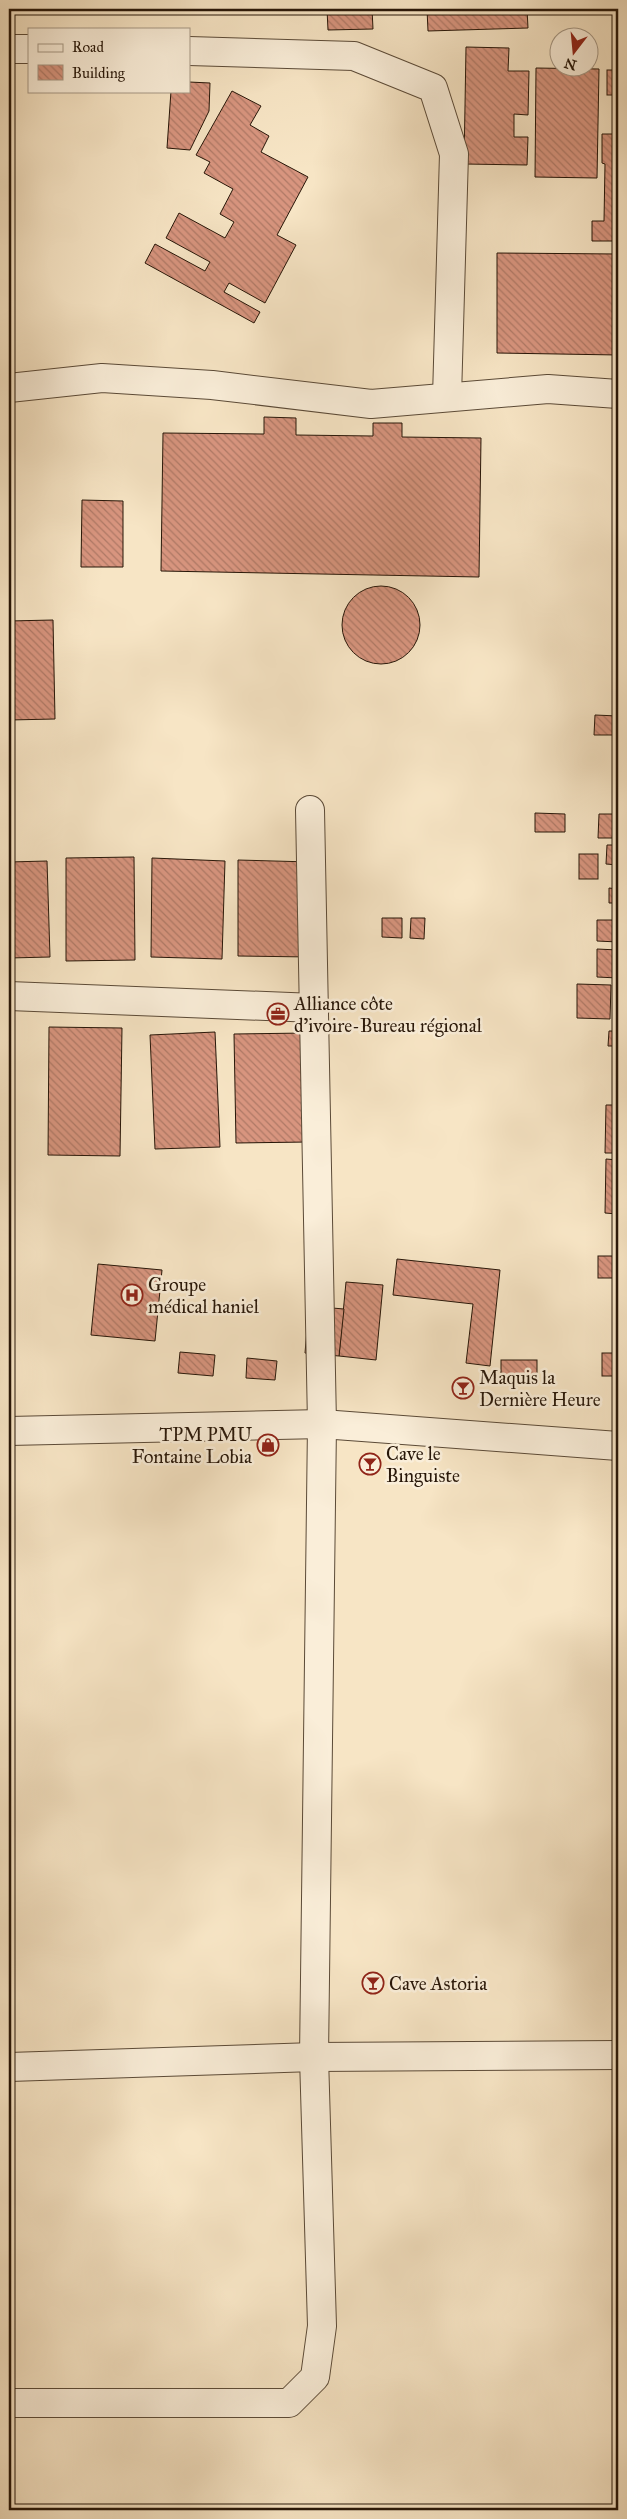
<svg xmlns="http://www.w3.org/2000/svg" width="627" height="2519" font-family="'IM FELL Great Primer',serif">
<style>
.building{fill:url(#building-back-hatch);stroke:#271608}
.lines{fill:none;stroke-linecap:round;stroke-linejoin:round}
.minor-casing{stroke:#5b4a37;stroke-width:30}
.minor{stroke:#faeed9;stroke-width:28}
.labels{text-anchor:middle;dominant-baseline:central;stroke-width:5;stroke-linejoin:round;paint-order:stroke}
.poi-label{font-size:19px;fill:#271608;stroke:#faeed9;text-anchor:start}
</style>
<defs>
<pattern id="building-back-hatch" width="6" height="6" patternUnits="userSpaceOnUse" patternTransform="scale(1.25)"><rect width="6" height="6" fill="#d8957f"/><path d="M-1 5l2 2M0 0l6 6M5-1l2 2" fill="none" stroke="#af7966"/></pattern>
</defs>
<rect width="100%" height="100%" fill="#f7e5c5"/>
<filter id="stains"><feTurbulence type="fractalNoise" baseFrequency=".004" numOctaves="4"/><feColorMatrix values="0 0 0 0 .2 0 0 0 0 .09 0 0 0 0 .02 0 0 0 .5 -.17"/></filter>
<radialGradient id="worn" r=".72"><stop offset=".6" stop-color="#630" stop-opacity="0"/><stop offset="1" stop-color="#630" stop-opacity=".3"/></radialGradient>
<g class="building">
<path d="M327,9H372L373,29L328,30Z"/>
<path d="M427,9H527L528,28L428,31Z"/>
<path d="M466,47L509,48L508,71H529L528,115L514,114V137H528L527,165L464,164Z"/>
<path d="M536,68L599,69L597,178L535,177Z"/>
<rect x="607" y="70" width="11" height="25"/>
<path d="M189,82L210,83L209,111L190,150L167,148L171,91H189Z"/>
<path d="M232,91L261,106L250,125L269,136L261,152L308,177L277,235L296,245L265,303L229,283L224,292L260,312L254,323L145,263L155,244L205,271L210,262L166,238L179,213L225,238L234,222L220,214L233,189L204,173L210,162L196,155Z"/>
<path d="M602,134H618V241H592V221H604L605,164L602,163Z"/>
<path d="M497,253L618,254V355L497,353Z"/>
<path d="M264,417L296,418V435L373,436V423H402V437L481,438L479,577L161,571L163,433L264,434Z"/>
<path d="M82,500L123,501V567H81Z"/>
<circle cx="381" cy="625" r="39"/>
<path d="M53,620L55,719L9,720V621Z"/>
<path d="M595,715L618,716V735H594Z"/>
<path d="M535,813L565,814V832H535Z"/>
<path d="M599,814H618V838H598Z"/>
<path d="M607,845H618V865L606,864Z"/>
<rect x="579" y="854" width="19" height="25"/>
<path d="M134,857L135,960L66,961V858Z"/>
<path d="M152,858L225,861L222,959L151,957Z"/>
<path d="M238,860L310,862V957L238,956Z"/>
<path d="M47,861L50,957L9,958V862Z"/>
<path d="M609,888L618,889V903H609Z"/>
<path d="M382,918H402V938L382,937Z"/>
<path d="M411,918H425L424,939L410,938Z"/>
<path d="M597,920H618V942L597,941Z"/>
<path d="M597,949L618,950V978L597,977Z"/>
<path d="M577,984L611,985L610,1019L577,1018Z"/>
<rect x="615" y="987" width="3" height="31"/>
<path d="M49,1027L122,1028L120,1156L48,1155Z"/>
<path d="M609,1031H618V1046H608Z"/>
<path d="M215,1032L220,1147L155,1149L150,1035Z"/>
<path d="M306,1033L308,1142L236,1143L234,1034Z"/>
<path d="M615,1065H618V1093H614Z"/>
<path d="M606,1105H618V1153H605Z"/>
<path d="M606,1159L618,1160V1214L605,1213Z"/>
<rect x="598" y="1256" width="20" height="22"/>
<path d="M397,1259L500,1270L490,1366L466,1363L473,1304L393,1295Z"/>
<path d="M98,1264L162,1270L155,1341L91,1335Z"/>
<path d="M346,1282L383,1285L376,1360L339,1356Z"/>
<path d="M309,1306L344,1309L339,1356L305,1353Z"/>
<path d="M180,1352L215,1355L213,1376L178,1373Z"/>
<rect x="602" y="1353" width="16" height="23"/>
<path d="M247,1358L277,1361L275,1380L246,1378Z"/>
<rect x="501" y="1360" width="36" height="18"/>
</g>
<g class="lines">
<g class="minor-casing">
<g id="minor">
<path d="M9,49H29"/>
<path d="M189,51L354,56L433,88L454,154L447,397"/>
<path d="M9,388L102,378L212,385L371,404L548,389L618,394"/>
<path d="M9,996L315,1008"/>
<path d="M9,1431L322,1424L618,1446"/>
<path d="M9,2067L314,2057L618,2055"/>
<path d="M9,2403H289L315,2377L322,2326L314,2057L322,1424L310,810"/>
</g>
</g>
<use href="#minor" class="minor"/>
</g>
<defs>
<g id="office-ring" transform="scale(1.125)"><circle r="9.5" fill="#faeed9" stroke="#8f2418" stroke-width="1.5"/><path d="M-6-3h4V-5.5h4V-3h4V5H-6ZM-1-4.5V-3h2v-1.5ZM-6 0V1H6V0Z" fill="#8f2418"/></g>
<g id="hospital-ring" transform="scale(1.125)"><circle r="9.5" fill="#faeed9" stroke="#8f2418" stroke-width="1.5"/><path d="M-5-5h3v3.5h4V-5h3V5h-3V1.5h-4V5h-3Z" fill="#8f2418"/></g>
<g id="bar-ring" transform="scale(1.125)"><circle r="9.5" fill="#faeed9" stroke="#8f2418" stroke-width="1.5"/><path d="M-6-5H6L.8 .8V4.5H3.5V6h-7V4.5H-.8V.8Z" fill="#8f2418"/></g>
<g id="shop-ring" transform="scale(1.125)"><circle r="9.5" fill="#faeed9" stroke="#8f2418" stroke-width="1.5"/><path d="M-5-2.5h2.3a2.7 3.5 0 0 1 5.4 0H5L5.5 6h-11ZM-1.5-2.5h3a1.5 2.3 0 0 0-3 0Z" fill="#8f2418"/></g>
</defs>
<g fill-rule="evenodd">
<use href="#office-ring" x="278" y="1014"/>
<use href="#hospital-ring" x="132" y="1295"/>
<use href="#bar-ring" x="463" y="1388"/>
<use href="#shop-ring" x="268" y="1445"/>
<use href="#bar-ring" x="370" y="1464"/>
<use href="#bar-ring" x="373" y="1983"/>
</g>
<g class="labels">
<g class="poi-label">
<text x="294" y="1003">Alliance côte<tspan x="294" dy="22">d'ivoire-Bureau régional</tspan></text>
<text x="148" y="1284">Groupe<tspan x="148" dy="22">médical haniel</tspan></text>
<text x="479" y="1377">Maquis la<tspan x="479" dy="22">Dernière Heure</tspan></text>
<text x="252" y="1434" text-anchor="end">TPM PMU<tspan x="252" dy="22">Fontaine Lobia</tspan></text>
<text x="386" y="1453">Cave le<tspan x="386" dy="22">Binguiste</tspan></text>
<text x="389" y="1983">Cave Astoria</text>
</g>
</g>
<rect width="627" height="2519" fill="none" stroke="#f7e5c5" stroke-width="30"/>
<rect x="10" y="10" width="607" height="2499" fill="none" stroke="#271608" stroke-width="2.5"/>
<rect x="15" y="15" width="597" height="2489" fill="none" stroke="#271608"/>
<rect x="28" y="28" width="162" height="65" fill="#faeed9" stroke="#a69885"/>
<rect x="38" y="44" width="25" height="8" fill="#faeed9" stroke="#a69885"/>
<text x="72" y="52" font-size="15" fill="#271608">Road</text>
<rect x="38" y="65" width="25" height="15" fill="url(#building-back-hatch)" stroke="#a69885"/>
<text x="72" y="78" font-size="15" fill="#271608">Building</text>
<g transform="translate(574 52) rotate(196)"><circle r="24" fill="#faeed9" stroke="#a69885"/>
<path d="M0-4L9 19L0 12L-9 19Z" fill="#8f2418"/>
<text y="-8" font-size="14" font-weight="bold" text-anchor="middle" fill="#271608">N</text>
</g>
<rect width="100%" height="100%" filter="url(#stains)"/>
<rect width="100%" height="100%" fill="url(#worn)"/>
</svg>
